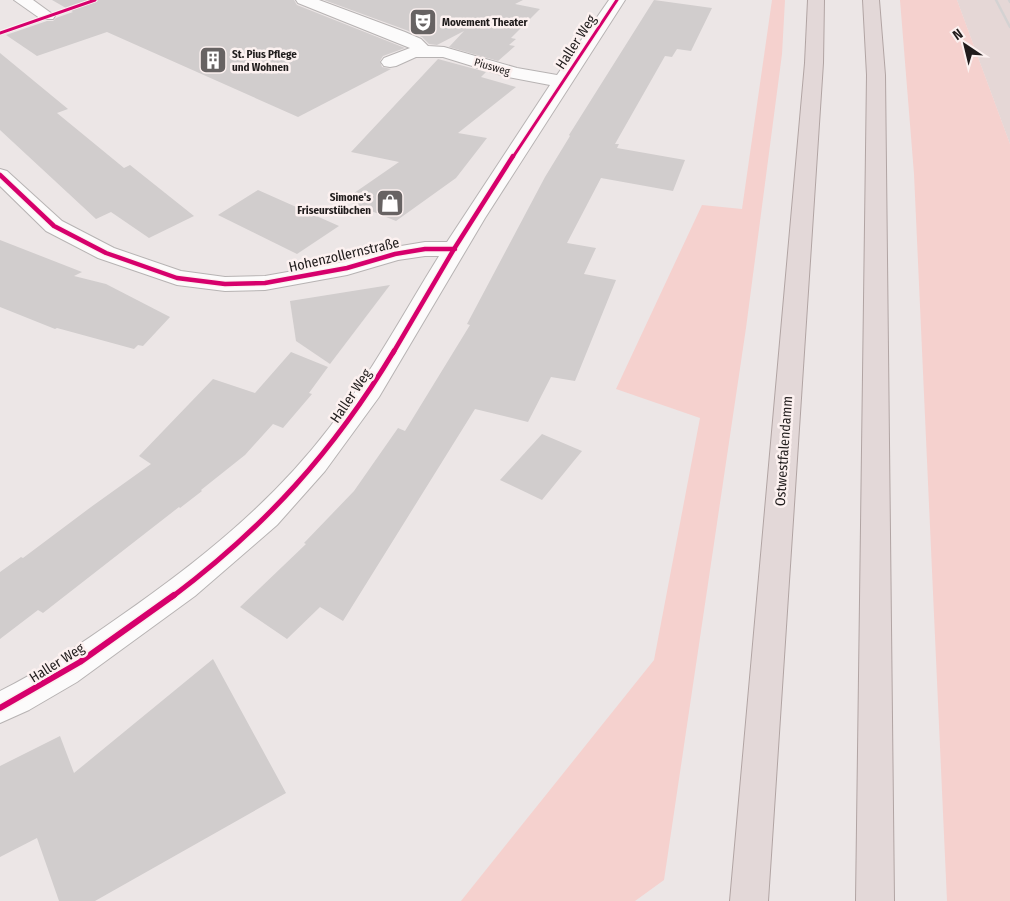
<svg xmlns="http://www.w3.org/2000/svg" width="1010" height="901" font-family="'Fira Sans Condensed',sans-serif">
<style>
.built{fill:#e5d7d6}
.green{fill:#f5d1ce}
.building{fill:#d1cdcd}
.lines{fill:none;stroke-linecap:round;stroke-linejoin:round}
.minor-casing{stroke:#b7b3b3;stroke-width:2}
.highway-casing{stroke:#b1a4a3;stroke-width:2}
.minor{fill:#fcfbfb;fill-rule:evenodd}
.highway{fill:#e3d8d8;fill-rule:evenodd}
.rail{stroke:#d4d2d2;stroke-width:2.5}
.cycleway-far3-casing{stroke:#fcf1f0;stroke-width:5}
.cycleway-far2-casing{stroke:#fcf1f0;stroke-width:7}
.cycleway-far1-casing{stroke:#fcf1f0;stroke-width:8}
.cycleway-casing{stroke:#fcf1f0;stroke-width:9}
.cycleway-far3{stroke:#d6006c;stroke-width:3}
.cycleway-far2{stroke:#d6006c;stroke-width:4.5}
.cycleway-far1{stroke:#d6006c;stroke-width:5}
.cycleway{stroke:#d6006c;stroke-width:6}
.labels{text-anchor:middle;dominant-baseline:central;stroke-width:5;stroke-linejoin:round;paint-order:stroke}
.far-poi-label{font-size:11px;font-weight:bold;fill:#201c1c;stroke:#fcf1f0;text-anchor:start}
.far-street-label{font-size:11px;fill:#201c1c;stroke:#fcf1f0}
.street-label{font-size:14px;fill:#201c1c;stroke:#fcf1f0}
</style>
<rect width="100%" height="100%" fill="#ece6e6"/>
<path class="built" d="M957,0H1010V144Z"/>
<g class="green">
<path d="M772,0H785L782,54L746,328L664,880L635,901H461L654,660L700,418L616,389L702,205L742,209Z"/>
<path d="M900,0H957L1010,144V901H947L914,174Z"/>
</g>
<g class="building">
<path d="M52,0H294L297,5L405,48L383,56L380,61L382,67L391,69L298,117L107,32L37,56L6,35L47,21H53L56,18L73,12Z"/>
<path d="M324,0H523L515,4L540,9L511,38L516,39L509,45L515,46L498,61L449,47L464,31L437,45L429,44L422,37L406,30Z"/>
<path d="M654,0L712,8L691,51L677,49L672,57L665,56L615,144H619L617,148L685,160L673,191L601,178L567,243L596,248L584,274L616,280L575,381L551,377L528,422L475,409L343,621L320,607L287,639L240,607L306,544L304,543L354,491L398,428L405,431L470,325L467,324L545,177L570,136L569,135Z"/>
<path d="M0,53L68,109L57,113L124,168L130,165L194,216L149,238L111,212L96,219L0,130Z"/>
<path d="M438,59L486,72L481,77L516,87L458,133L487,138L456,178L396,221L344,200L399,162L351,152Z"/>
<path d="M258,190L339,226L297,254L218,215Z"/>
<path d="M0,240L82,272L74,276L106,284L170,317L143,346L138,345L134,349L57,328L55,329L0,307Z"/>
<path d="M390,285L330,364L296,341L290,301Z"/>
<path d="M291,352L328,367L309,393L312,394L283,428L273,424L245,455L201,490L202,491L180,508L179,507L43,613L38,610L0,639V572L21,557L23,558L91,507L151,464L139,456L213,379L255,393Z"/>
<path d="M542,434L582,451L542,500L500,480Z"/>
<path d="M213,659L286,793L95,901H59L37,838L0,857V766L60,736L74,773Z"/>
</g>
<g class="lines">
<g class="minor-casing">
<g id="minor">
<path d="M14,0H33L55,16L53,19H41Z"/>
<path d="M296,0H319L405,32L421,39L428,46L444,47L517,68L557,75L609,0H625L485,218L379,397L325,471L277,525L195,596L77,682L29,710L0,723V691C42,670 81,644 119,617C197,563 271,504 329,428C371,374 403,314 439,256H425L398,260L347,275L265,290L225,291L177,285L98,258L46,231L0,186V169L7,171L62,221L114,248L181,271L225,277L265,276L344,262L395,247L425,242H447L550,85L508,77L443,57H416L396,66L390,67L384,66L381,62L384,58L410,48L298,3Z"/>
</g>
</g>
<g class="highway-casing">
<g id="highway">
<path d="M808,0H824L823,63L768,901H730L805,63Z"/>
<path d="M863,0H879L885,75L894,901H856L867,75Z"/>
</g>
</g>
<use href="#minor" class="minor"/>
<use href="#highway" class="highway"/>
<g class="rail">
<path d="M996,0L1010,27"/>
<path d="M1009,0L1010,2"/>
</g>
<g class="cycleway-far3-casing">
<g id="cycleway-far3">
<path d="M0,33L95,0"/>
<path d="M513,157L617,0"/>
</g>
</g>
<g class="cycleway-far2-casing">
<g id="cycleway-far2">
<path d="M0,175L54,226L106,253L177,278L225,284L265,283L347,268L395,254L425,249H455"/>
<path d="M393,353L454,249L513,156"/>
</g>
</g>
<g class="cycleway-far1-casing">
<path id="cycleway-far1" d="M172,597C265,527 334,451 394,351"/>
</g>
<g class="cycleway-casing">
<path id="cycleway" d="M0,708L80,662L174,595"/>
</g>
<use href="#cycleway-far3" class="cycleway-far3"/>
<use href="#cycleway-far2" class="cycleway-far2"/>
<use href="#cycleway-far1" class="cycleway-far1"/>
<use href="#cycleway" class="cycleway"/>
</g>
<defs>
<g id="theatre-square" transform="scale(1.4375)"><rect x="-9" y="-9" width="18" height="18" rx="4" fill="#676363" stroke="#fcf1f0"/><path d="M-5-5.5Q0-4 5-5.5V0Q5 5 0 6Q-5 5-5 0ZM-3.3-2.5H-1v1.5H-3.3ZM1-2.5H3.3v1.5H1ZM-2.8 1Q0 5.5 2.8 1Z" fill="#fff"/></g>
<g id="building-square" transform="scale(1.4375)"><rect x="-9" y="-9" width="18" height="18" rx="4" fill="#676363" stroke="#fcf1f0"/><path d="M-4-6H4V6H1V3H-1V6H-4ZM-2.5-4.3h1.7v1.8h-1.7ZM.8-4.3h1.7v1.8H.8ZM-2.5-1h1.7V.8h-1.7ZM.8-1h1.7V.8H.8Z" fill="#fff"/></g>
<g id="shop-square" transform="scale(1.4375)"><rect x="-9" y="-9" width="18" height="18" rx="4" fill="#676363" stroke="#fcf1f0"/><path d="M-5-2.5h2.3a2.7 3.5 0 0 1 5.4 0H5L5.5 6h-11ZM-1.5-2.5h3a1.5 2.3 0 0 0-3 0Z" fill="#fff"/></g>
</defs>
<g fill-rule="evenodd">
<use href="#theatre-square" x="423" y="22"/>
<use href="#building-square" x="213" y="60"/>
<use href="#shop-square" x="390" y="203"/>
</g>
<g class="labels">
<g class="far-poi-label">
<text x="442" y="22">Movement Theater</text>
<text x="232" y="54">St. Pius Pflege<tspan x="232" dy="13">und Wohnen</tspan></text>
<text x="371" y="197" text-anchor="end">Simone's<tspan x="371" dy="13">Friseurstübchen</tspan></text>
</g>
<g class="far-street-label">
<text transform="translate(492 67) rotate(16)">Piusweg</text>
</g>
<g class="street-label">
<text transform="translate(576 42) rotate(-57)">Haller Weg</text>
<text transform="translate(344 255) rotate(-13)">Hohenzollernstraße</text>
<text transform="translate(351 396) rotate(-56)">Haller Weg</text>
<text transform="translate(784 451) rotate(-86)">Ostwestfalendamm</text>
<text transform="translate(57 663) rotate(-32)">Haller Weg</text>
</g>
</g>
<g transform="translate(965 45) rotate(325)" stroke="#fcf1f0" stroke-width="4" paint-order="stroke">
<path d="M0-4L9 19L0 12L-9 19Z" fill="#201c1c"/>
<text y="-8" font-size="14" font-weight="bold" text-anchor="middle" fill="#201c1c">N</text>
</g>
</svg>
